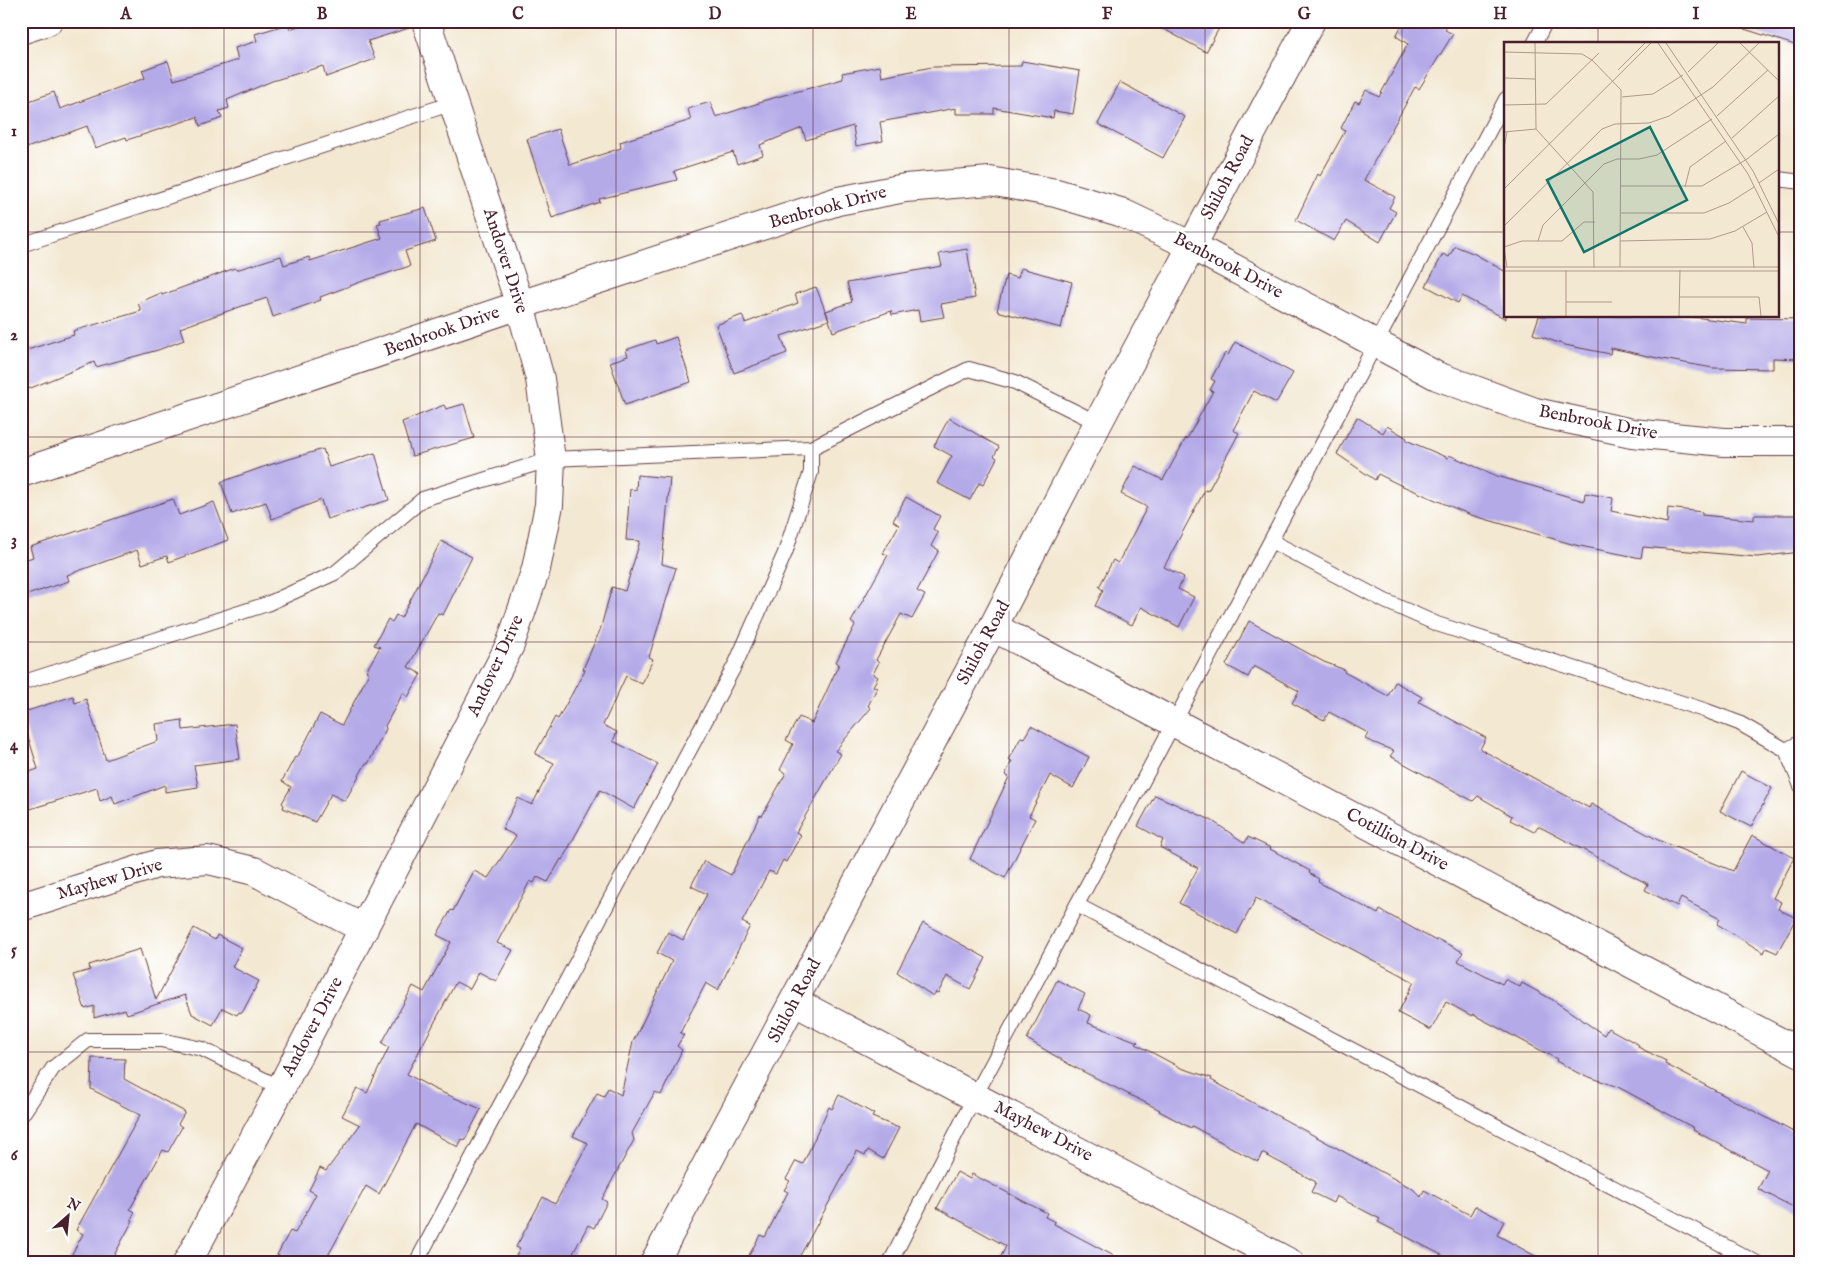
<svg xmlns="http://www.w3.org/2000/svg" width="1822" height="1284" font-family="'IM FELL English',serif">
<style>
.building{fill:#b4aae8}
.lines{fill:none;stroke-linecap:round;stroke-linejoin:round}
.lane-casing{stroke:#633d44;stroke-width:16}
.street-casing{stroke:#633d44;stroke-width:30}
.lane{stroke:#fff;stroke-width:14}
.street{stroke:#fff;stroke-width:28}
.grid{fill:none;stroke:#4a1f2b;stroke-width:1;stroke-opacity:0.55}
.labels{text-anchor:middle;dominant-baseline:central;stroke-width:4.5;stroke-linejoin:round;paint-order:stroke}
.street-label{font-size:18px;fill:#4a1f2b;stroke:#fff}
.inset-road{fill:none;stroke:#af988f;stroke-width:1}
.view{fill:#0f766e;fill-opacity:0.15;stroke:#0f766e;stroke-width:2.5}
.inset-edge{fill:none;stroke:#4a1f2b;stroke-width:2.5}
.neatline{fill:none;stroke:#4a1f2b;stroke-width:2}
.grid-label{font-size:16px;text-anchor:middle;font-weight:bold;fill:#4a1f2b}
</style>
<rect width="100%" height="100%" fill="#fff"/>
<filter id="ink" filterUnits="userSpaceOnUse"><feTurbulence type="fractalNoise" baseFrequency=".02" numOctaves="2"/><feDisplacementMap in="SourceGraphic" scale="10" xChannelSelector="R" yChannelSelector="G"/><feConvolveMatrix kernelMatrix="1 2 1 2 8 2 1 2 1" color-interpolation-filters="sRGB"/></filter>
<filter id="wash" filterUnits="userSpaceOnUse"><feTurbulence type="fractalNoise" baseFrequency=".0096" numOctaves="4" result="noise"/><feDisplacementMap in="SourceGraphic" scale="20" xChannelSelector="R" yChannelSelector="G"/><feGaussianBlur stdDeviation="1.12" result="paint"/><feColorMatrix in="noise" values="0 0 0 0 0 0 0 0 0 0 0 0 0 0 0 0 0 1.4 0 .05"/><feComposite in="paint" operator="in"/></filter>
<g filter="url(#wash)">
<rect width="100%" height="100%" fill="#f3e8d1"/>
<g id="blocks">
<g class="building">
<path d="M313,21H411L412,27L368,41L375,59L326,77L323,66L272,81L227,100L229,108L219,111L222,118L200,126L197,117L127,140L126,137L95,148L87,126L21,150V104L54,92L60,109L145,78L142,70L168,61L174,80L238,60L235,48L257,41L255,34L288,24L290,29Z"/>
<path d="M1149,21H1223L1206,52Z"/>
<path d="M1404,21H1450L1445,30L1453,34L1419,89L1415,87L1364,180L1395,197L1389,208L1396,212L1380,242L1346,221L1334,241L1296,220L1318,174L1320,176L1345,131L1341,128L1355,101L1359,103L1366,90L1379,97L1408,44L1396,36Z"/>
<path d="M1736,21H1801V47L1735,26Z"/>
<path d="M1022,61L1080,71L1073,114L1054,111L1053,118L994,108V114H956V108L880,122L883,141L856,146L853,126L806,140L802,128L760,145L763,155L737,164L733,152L674,171L677,180L599,199L600,202L552,218L527,139L558,129L570,165L621,148L620,142L691,120L688,109L710,102L716,117L762,102V101L843,79L842,73L880,66L882,77L932,67L1021,66Z"/>
<path d="M1120,82L1185,117L1163,158L1098,124Z"/>
<path d="M425,208L436,241L405,251L410,266L363,281L320,297L321,300L273,317L267,298L245,305L180,328L184,340L158,350L96,367L94,362L26,390L21,377V352L74,335L73,331L141,311L138,303L161,293L162,295L235,268L236,270L281,256L284,265L309,257L310,261L382,238L377,224L381,223L380,220Z"/>
<path d="M1455,246L1475,254L1506,272V319L1462,296L1458,303L1426,286L1443,254L1449,257Z"/>
<path d="M967,249L975,298L941,304L944,317L920,321L918,310L892,315L891,311L833,332L826,311L852,302L847,283L942,266L939,254Z"/>
<path d="M1021,268L1072,282L1061,328L997,311L1006,275L1018,278Z"/>
<path d="M816,287L829,320L781,336L787,353L734,373L716,325L742,315L745,323L798,303L795,294Z"/>
<path d="M1539,316H1686L1747,324V318L1801,319V359L1773,358V369L1713,368L1657,358L1611,348L1610,354L1565,345L1533,334Z"/>
<path d="M676,337L691,382L625,405L610,362L628,356L626,350L655,340L656,344Z"/>
<path d="M1235,342L1293,373L1276,403L1254,391L1233,430L1239,433L1208,491L1205,490L1164,567L1184,577L1178,589L1194,597L1179,627L1141,607L1132,625L1095,606L1103,590L1099,587L1113,560L1118,563L1147,507L1121,494L1135,466L1163,480L1186,438L1187,439L1213,391L1210,390L1215,381L1211,379L1225,353L1228,355Z"/>
<path d="M464,404L474,438L412,456L402,422L444,405L446,409Z"/>
<path d="M1357,417L1383,433L1387,426L1407,438L1406,440L1448,458L1449,455L1497,476L1584,501L1585,493L1613,498L1611,511L1667,523L1668,508L1702,512V515L1754,520V515H1801V552L1757,557L1643,547L1641,558L1575,545L1471,515L1398,484L1378,474L1375,480L1337,454Z"/>
<path d="M949,418L999,447L994,456L997,458L983,485L979,483L970,500L937,483L952,456L934,446Z"/>
<path d="M323,449L329,467L375,453L389,500L327,519L321,500L272,519L266,502L232,514L221,482L266,466Z"/>
<path d="M637,475L670,478L662,564L676,568L649,657L653,659L642,684L626,676L603,725L617,732L613,741L658,764L634,809L600,790L562,860L561,859L548,882L537,877L534,883L530,881L497,943L513,950L496,981L479,972L470,989L456,982L407,1074L434,1089L481,1109L465,1140L462,1139L458,1147L416,1124L379,1194L366,1186L324,1263H292L277,1255L290,1231L295,1233L316,1194L309,1190L320,1168L326,1171L360,1125L342,1116L357,1088L367,1093L389,1047L382,1043L413,986L424,992L451,942L437,935L451,910L453,911L474,871L488,878L516,836L502,829L518,798L532,805L554,763L535,754L555,717L558,719L585,670L583,669L600,630L612,587L625,591L640,541L626,540L630,489L636,490Z"/>
<path d="M906,497L940,516L933,529L938,533L931,546L939,550L917,591L925,595L912,619L901,614L876,660L879,662L873,674L878,677L873,686L877,688L868,706L871,708L835,751L841,754L796,832L801,835L786,862L783,860L776,874L769,871L742,922L750,926L718,990L706,983L680,1033L684,1035L677,1046L682,1050L661,1095L655,1092L632,1133L634,1140L602,1199L607,1202L594,1228L588,1225L568,1263H512L520,1249L516,1247L543,1197L555,1204L588,1143L573,1136L597,1093L604,1096L608,1088L621,1095L633,1042L672,961L657,953L668,932L683,940L707,894L691,886L704,861L731,875L760,815L762,816L786,773L780,770L793,744L786,740L799,717L812,723L839,664L836,662L855,625L851,622L888,555L883,553L899,525L893,521Z"/>
<path d="M173,499L179,515L214,502L228,540L169,562L167,556L142,564L137,550L67,575L69,581L21,597V561L33,557L30,547Z"/>
<path d="M441,541L472,557L443,615L438,613L408,667L421,674L408,697L403,693L385,726L386,729L368,764L366,763L345,801L331,794L315,822L283,808L284,805L282,803L291,787L282,781L295,757L297,758L320,714L342,725L369,673L366,671L380,647L374,645L388,619L392,622L396,615L401,618Z"/>
<path d="M1249,621L1324,662L1345,670L1344,672L1388,696L1395,682L1422,697L1419,702L1486,738L1480,749L1589,808L1591,804L1658,840L1733,871L1752,835L1794,858L1773,898L1781,902L1778,909L1796,918L1777,953L1766,948L1764,953L1717,924L1720,919L1681,898L1677,906L1645,890L1648,884L1538,826L1534,832L1510,820L1512,816L1478,796L1473,801L1390,756L1394,751L1365,739L1368,733L1329,712L1324,720L1292,703L1299,691L1254,666L1248,677L1226,665Z"/>
<path d="M73,696L75,703L86,699L106,760L158,741L156,724L182,720L183,730L235,724L240,759L194,765L198,787L165,792V785L115,804L112,796L100,801L97,788L21,812V775L38,769L21,713Z"/>
<path d="M1031,726L1089,757L1073,788L1050,775L1029,816L1035,819L1005,878L970,859L1009,777L1005,775L1012,761L1009,760L1021,737L1024,738Z"/>
<path d="M1741,771L1772,788L1751,827L1720,811Z"/>
<path d="M1155,795L1211,820L1245,843L1248,837L1271,848L1270,849L1310,871L1309,873L1319,879L1318,882L1378,914L1380,910L1436,941L1437,939L1463,952L1458,961L1502,984L1505,979L1520,987L1522,983L1553,1000L1604,1035L1608,1028L1639,1045L1638,1047L1666,1061L1665,1064L1801,1136V1211L1758,1189L1768,1170L1693,1130L1694,1128L1618,1087L1578,1073L1556,1061L1557,1059L1472,1014V1016L1446,1002L1431,1030L1398,1013L1414,982L1256,898L1237,934L1179,903L1198,868L1160,847L1163,840L1138,826Z"/>
<path d="M923,923L986,958L970,989L947,976L938,993L936,992L933,996L897,972Z"/>
<path d="M194,928L215,940L217,935L242,948L232,967L259,981L242,1013L239,1012L237,1015L222,1008L213,1025L192,1014L185,995L127,1014L125,1009L94,1018V1006L85,1009L73,975L90,970L89,965L140,949L156,1000Z"/>
<path d="M1057,980L1085,994L1078,1009L1091,1015L1088,1023L1138,1042L1136,1044L1181,1068L1212,1078L1211,1080L1413,1189L1421,1197L1424,1190L1470,1215L1475,1206L1504,1221L1497,1235L1548,1263H1457L1378,1222L1380,1219L1336,1196L1333,1203L1311,1192L1316,1182L1262,1153L1258,1162L1192,1126L1191,1128L1159,1111L1160,1110L1072,1066L1027,1039Z"/>
<path d="M92,1058L125,1059L124,1079L185,1112L178,1124L182,1127L168,1152L163,1150L130,1209L135,1212L131,1219L133,1220L110,1263H67L83,1234L76,1230L140,1115L91,1089Z"/>
<path d="M839,1095L874,1114L872,1117L899,1128L883,1159L868,1150L865,1155L857,1151L796,1263H745L760,1235L765,1237L788,1192L784,1190L790,1181L786,1179L796,1161L803,1164L829,1107L832,1109Z"/>
<path d="M957,1172L970,1179L972,1174L1027,1203L1047,1213L1045,1217L1055,1222L1054,1224L1127,1263H998L1006,1246L937,1208Z"/>
</g>
</g>
</g>
<g filter="url(#ink)">
<use href="#blocks" fill-opacity="0" stroke="#633d44" stroke-width="1"/>
<g class="lines">
<g class="lane-casing">
<g id="lane">
<path d="M1534,44L1546,21"/>
<path d="M1778,179L1801,182"/>
<path d="M21,245L453,103"/>
<path d="M1271,541L1385,601L1437,624L1707,711L1739,723L1786,750L1801,786"/>
<path d="M21,683L267,604L335,573L423,499L551,459L811,448L969,369L1015,382L1098,423"/>
<path d="M1786,750L1801,742"/>
<path d="M1077,905L1757,1263"/>
<path d="M21,1116L53,1068L88,1040H161L202,1049L281,1088"/>
<path d="M416,1263L736,663L785,553L811,472V448"/>
<path d="M890,1263L975,1096L1506,99"/>
</g>
</g>
<g class="street-casing">
<g id="street">
<path d="M21,30L48,21"/>
<path d="M21,473L520,305L838,201L905,188L990,181L1056,193L1120,212L1192,246L1437,376L1535,412L1632,433L1724,442H1801"/>
<path d="M993,627L1801,1053"/>
<path d="M21,907L157,864L208,860L254,871L364,929"/>
<path d="M795,1002L1290,1263"/>
<path d="M187,1263L281,1088L510,645L536,569L549,505L551,459L540,379L520,305L426,21"/>
<path d="M654,1263L993,627L1098,423L1311,21"/>
</g>
</g>
<use href="#lane" class="lane"/>
<use href="#street" class="street"/>
</g>
</g>
<path class="grid" d="M224,21V1263M420,21V1263M616,21V1263M813,21V1263M1009,21V1263M1205,21V1263M1402,21V1263M1598,21V44M21,232H1506M1778,232H1801M1598,316V1263M21,437H1801M21,642H1801M21,847H1801M21,1052H1801"/>
<g class="labels">
<g class="street-label">
<text transform="translate(1228 178) rotate(-62)">Shiloh Road</text>
<text transform="translate(828 208) rotate(-15)">Benbrook Drive</text>
<text transform="translate(505 261) rotate(72)">Andover Drive</text>
<text transform="translate(1228 266) rotate(28)">Benbrook Drive</text>
<text transform="translate(442 332) rotate(-19)">Benbrook Drive</text>
<text transform="translate(1598 423) rotate(11)">Benbrook Drive</text>
<text transform="translate(984 643) rotate(-62)">Shiloh Road</text>
<text transform="translate(496 666) rotate(-65)">Andover Drive</text>
<text transform="translate(1397 840) rotate(28)">Cotillion Drive</text>
<text transform="translate(110 880) rotate(-16)">Mayhew Drive</text>
<text transform="translate(795 1001) rotate(-62)">Shiloh Road</text>
<text transform="translate(313 1027) rotate(-62)">Andover Drive</text>
<text transform="translate(1043 1132) rotate(28)">Mayhew Drive</text>
</g>
</g>
<g transform="translate(1504 42)">
<rect width="275" height="275" fill="#f3e8d1"/>
<path class="inset-road" d="M31,1L32,87L89,150L90,226M154,1L244,132L275,195M162,1L249,129L275,182M236,1L275,39M0,10L78,12L88,18L117,48L116,225M114,28L141,1M184,30L214,1M0,36L31,37M118,55L149,52L179,33M0,63L42,62L95,11M213,74L264,28M0,90L32,87M228,96L275,54M0,106L3,90M255,141L275,127M117,144H198L243,117L275,92M181,145L186,125L222,99M0,147L147,1M117,171H200L225,161L250,145M0,184L98,87L111,82L145,81L165,74L209,45L255,1M239,185L248,201L250,226M34,199L39,183L100,122L113,117H135L153,113L208,77M116,199L206,197L231,189L263,170M0,205L18,199H58L80,180H91M0,206L3,225M0,225H275M62,228V274M0,229H275M175,255H255L257,274M62,260H108M175,274L176,228"/>
<path class="view" d="M146,85L183,158L80,210L43,138Z"/>
<rect width="275" height="275" class="inset-edge"/>
</g>
<rect width="1822" height="1284" fill="none" stroke="#fff" stroke-width="55"/>
<g transform="translate(68 1216) rotate(27)" stroke="#ffffff" stroke-width="4" paint-order="stroke">
<path d="M0-4L9 19L0 12L-9 19Z" fill="#4a1f2b"/>
<text y="-8" font-size="14" font-weight="bold" text-anchor="middle" fill="#4a1f2b">N</text>
</g>
<rect x="28" y="28" width="1766" height="1228" class="neatline"/>
<g class="grid-label">
<text x="126" y="19">A</text>
<text x="322" y="19">B</text>
<text x="518" y="19">C</text>
<text x="715" y="19">D</text>
<text x="911" y="19">E</text>
<text x="1107" y="19">F</text>
<text x="1304" y="19">G</text>
<text x="1500" y="19">H</text>
<text x="1696" y="19">I</text>
<text x="14" y="136">1</text>
<text x="14" y="340">2</text>
<text x="14" y="545">3</text>
<text x="14" y="750">4</text>
<text x="14" y="955">5</text>
<text x="14" y="1160">6</text>
</g>
</svg>
